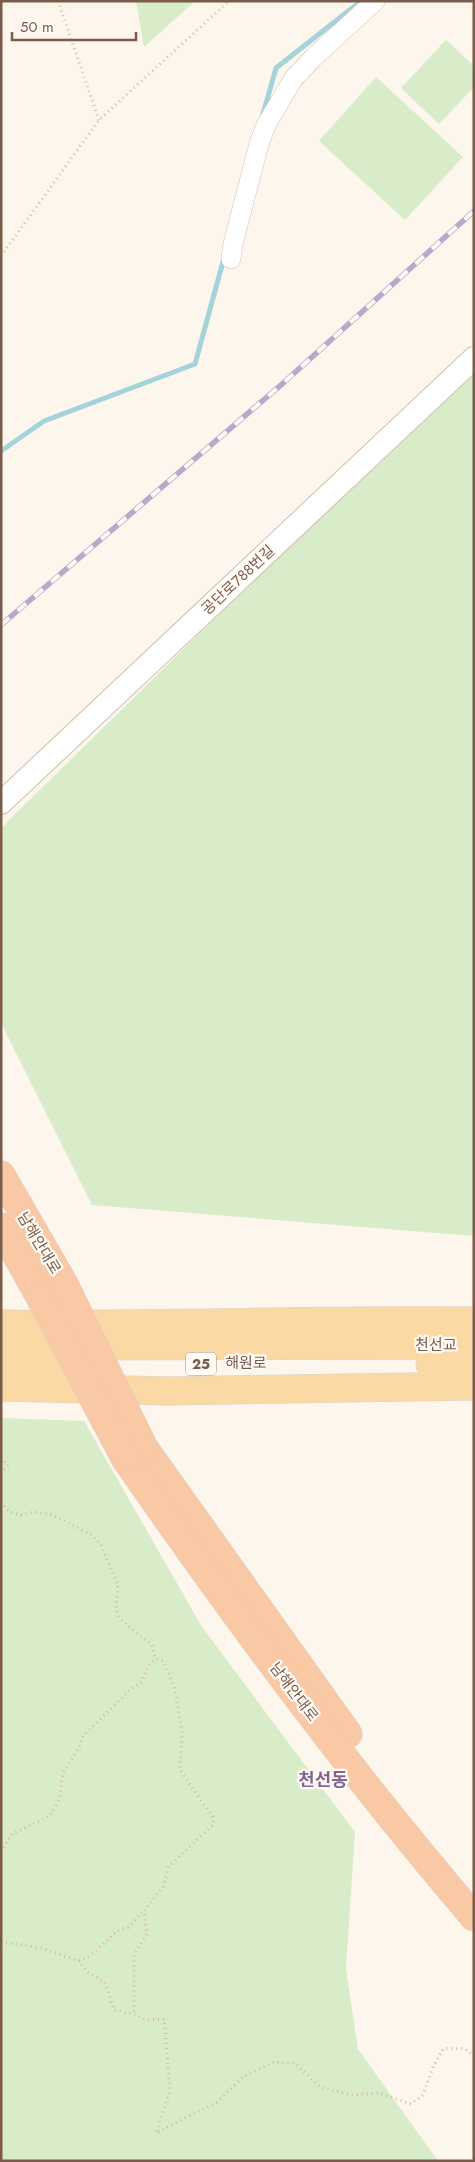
<svg xmlns="http://www.w3.org/2000/svg" width="475" height="2162" font-family="Jost,'Noto Sans KR',sans-serif">
<style>
.green{fill:#d8ecc9}
.lines{fill:none;stroke-linecap:round;stroke-linejoin:round}
.stream{stroke:#a5d3da;stroke-width:5}
.minor-casing{stroke:#d1beb0;stroke-width:20}
.tertiary-casing{stroke:#d1beb0;stroke-width:24}
.primary-casing{stroke:#dad1cd;stroke-width:29}
.trunk-casing{stroke:#dad1cd;stroke-width:29}
.path{stroke:#d9b8a5;stroke-width:3;stroke-dasharray:1 4;stroke-linecap:butt}
.minor{stroke:#fff;stroke-width:19}
.tertiary{stroke:#fff;stroke-width:22}
.primary{stroke:#fbd9a5;stroke-width:28}
.trunk{stroke:#f9c8a4;stroke-width:28}
.rail-casing{stroke:#b9a8c9;stroke-width:5.5}
.rail{stroke:#fffaf3;stroke-width:4;stroke-dasharray:11;stroke-linecap:butt}
.trunk-bridge-casing{stroke:#dad1cd;stroke-width:29;stroke-linecap:butt}
.trunk-bridge{stroke:#f9c8a4;stroke-width:28}
.labels{text-anchor:middle;dominant-baseline:central;stroke-width:4.5;stroke-linejoin:round;paint-order:stroke}
.shield{fill:#fffaf3;stroke:#a28b7f;stroke-width:1}
.shield-label{font-size:14px;font-weight:bold;fill:#7a5c4d}
.street-label{font-size:15px;fill:#7a5c4d;stroke:#fffaf3}
.quarter-label{font-size:18px;font-weight:bold;fill:#846695;stroke:#fffaf3}
</style>
<rect width="100%" height="100%" fill="#fdf6ec"/>
<g class="green">
<path d="M136,1H195L144,47Z"/>
<path d="M446,40L474,66V87L439,124L401,88Z"/>
<path d="M376,77L463,157L405,220L319,141Z"/>
<path d="M474,364V1236L92,1205L1,1023V828Z"/>
<path d="M1,1418L84,1421L202,1627L355,1832L346,1969L358,2049L438,2161H1Z"/>
</g>
<g class="lines">
<g class="stream">
<path d="M263,114L276,68L361,1"/>
<path d="M1,451L44,421L195,364L224,258"/>
</g>
<g class="minor-casing">
<path id="minor" d="M231,259L233,244L259,144L266,125L294,78L313,58L375,1"/>
</g>
<g class="tertiary-casing">
<path id="tertiary" d="M1,803L474,358"/>
</g>
<g class="primary-casing">
<g id="primary">
<path d="M1,1324C159,1326 316,1319 474,1321"/>
<path d="M1,1343L40,1346L474,1345"/>
<path d="M430,1364H474"/>
<path d="M1,1366L97,1365"/>
<path d="M1,1387L168,1391L474,1386"/>
</g>
</g>
<g class="trunk-casing">
<g id="trunk">
<path d="M1,1175L64,1284"/>
<path d="M1,1227L41,1299"/>
<path d="M144,1448L348,1734"/>
<path d="M125,1458C234,1616 349,1771 474,1917"/>
</g>
</g>
<g class="path">
<path d="M58,1L99,120"/>
<path d="M1,256L99,120L229,1"/>
<path d="M1,1458L8,1465L1,1473"/>
<path d="M1,1502L9,1512L21,1515L34,1512L53,1515L92,1535L101,1545L118,1585L116,1609L120,1619L152,1645L155,1658L163,1661L174,1686L182,1729L180,1770L213,1817V1825L169,1866L163,1887L144,1911L147,1934L134,1955V2014"/>
<path d="M1,1852L12,1834L50,1816L59,1800L63,1773L79,1748L83,1736L129,1691L142,1682L146,1670L155,1658"/>
<path d="M1,1942L41,1948L79,1961L86,1971L105,1982L114,2010L134,2014L146,2020L164,2019L170,2090L156,2133L217,2102L244,2076L274,2062L295,2063L320,2087L352,2095L379,2093L411,2104L423,2095L433,2067L444,2048L465,2049L474,2056"/>
<path d="M79,1961L94,1953L117,1931L129,1927L143,1911"/>
</g>
<use href="#minor" class="minor"/>
<use href="#tertiary" class="tertiary"/>
<use href="#primary" class="primary"/>
<use href="#trunk" class="trunk"/>
<g class="rail-casing">
<path id="rail" d="M1,625L281,385L474,211"/>
</g>
<use href="#rail" class="rail"/>
<g class="trunk-bridge-casing">
<g id="trunk-bridge">
<path d="M64,1284L144,1448"/>
<path d="M41,1299L125,1458"/>
</g>
</g>
<use href="#trunk-bridge" class="trunk-bridge"/>
</g>
<g class="labels">
<rect class="shield" x="186" y="1352.5" width="30" height="23" rx="4"/>
<g class="shield-label">
<text x="201" y="1364">25</text>
</g>
<g class="street-label">
<text transform="translate(238 580) rotate(-43)">공단로788번길</text>
<text transform="translate(39 1243) rotate(59)">남해안대로</text>
<text x="436" y="1345">천선교</text>
<text x="246" y="1363">해원로</text>
<text transform="translate(294 1692) rotate(53)">남해안대로</text>
</g>
<g class="quarter-label">
<text x="323" y="1780">천선동</text>
</g>
</g>
<rect width="475" height="2162" fill="none" stroke="#7a5c4d" stroke-width="5"/>
<path d="M12 32v8h124v-8" fill="none" stroke="#7a5c4d" stroke-width="2.5"/>
<text x="20" y="32" font-size="15" fill="#7a5c4d" stroke="#fffaf3" stroke-width="4" paint-order="stroke">50 m</text>
</svg>
